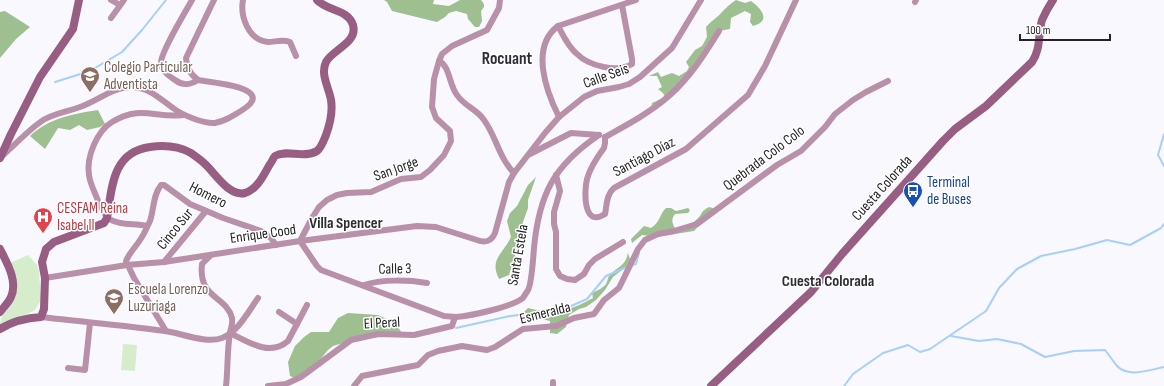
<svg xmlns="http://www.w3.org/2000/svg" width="1164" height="386" font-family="'Sofia Sans Condensed',sans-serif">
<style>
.green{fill:#d5edcb}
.forest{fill:#9ebf90}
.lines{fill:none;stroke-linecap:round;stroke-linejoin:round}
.stream{stroke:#a7cffb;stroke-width:2}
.street{stroke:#b990aa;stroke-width:6}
.secondary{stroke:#985d83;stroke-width:8}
.labels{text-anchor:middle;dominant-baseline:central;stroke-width:3;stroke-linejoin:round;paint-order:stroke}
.education-label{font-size:15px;fill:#785e54;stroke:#fff;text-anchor:start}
.street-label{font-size:15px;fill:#242427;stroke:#fff}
.transit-label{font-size:15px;fill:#164399;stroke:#fff;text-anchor:start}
.health-label{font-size:15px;fill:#be3a42;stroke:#fff;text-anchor:start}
.neighbourhood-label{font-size:16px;font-weight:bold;fill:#2e2e35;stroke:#fff}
.quarter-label{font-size:17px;font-weight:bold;fill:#2e2e35;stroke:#fff}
</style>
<rect width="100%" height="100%" fill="#f8f8fe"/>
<g class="green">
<path d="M28,255L37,265L39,271L41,300L35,310L0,328C0,311 9,313 13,301C17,289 11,276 8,264Z"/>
<path d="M123,344L137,345L135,371L121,370Z"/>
</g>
<g class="forest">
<path d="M384,0H434L433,4L449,6L460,0H481L484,4V7L481,11L482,21L479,27H475L468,19L467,14L456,11L449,13L445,17L437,22L392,11L387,2Z"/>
<path d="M736,0L745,3L751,1C761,8 772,21 753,26L750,22L751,14L745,11L731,18L730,29L719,31L692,76L651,109L652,103L665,97L663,93L658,89L662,87L657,76H649L658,72L661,77L672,73L679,76L687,71L689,67L686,62L695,50L702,46L707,37L706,27C711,21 718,17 723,11C727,7 730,4 736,0Z"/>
<path d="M5,11L30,27L16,39L0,58V12Z"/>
<path d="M98,110L105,124L100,127L87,130L79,125L70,130L58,128L45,149L30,136C49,118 73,114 98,110Z"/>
<path d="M536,177L528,200V208L523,222L522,233L509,275L499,279C489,259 503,254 511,237L507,221L510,213L517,206L528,185Z"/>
<path d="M709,207L716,209L694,231L656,237L642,235L632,243L631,239L644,226L651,228C661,221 659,215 666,208H671L676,211L688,208L690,210L688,213L675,214C671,219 672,223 675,228C682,226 691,225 696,220C703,215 699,212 709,207Z"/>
<path d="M628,253L630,259L626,267L613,277L605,290L596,300L586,307L579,309L569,315L566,327L557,334L550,333V321L534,317L525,320L523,317L524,312L528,308C554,315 570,311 593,298L592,293C597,291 603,288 606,284C608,281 607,278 610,275C618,266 625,267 628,253Z"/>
<path d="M348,313L378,315L395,323L402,333L343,343L333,346L328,350L319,361L297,379L290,376L288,362L295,346L304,337L311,332H329L338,318Z"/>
</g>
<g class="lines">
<g class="stream">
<path d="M55,82L90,71L122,52L142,30L166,0"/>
<path d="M1164,134L1158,155L1164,166"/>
<path d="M632,265L636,264L639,253"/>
<path d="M456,328L510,316L527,314L546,317L587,299L606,276L627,267"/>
<path d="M951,336L979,341L997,339L1021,344L1045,357L1074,351L1105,350C1109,355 1113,361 1117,366C1129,378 1149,370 1164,367"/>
<path d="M844,386L853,374L883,353L908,345L920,352L930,349L986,311L999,288L1017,269L1041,256L1075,249L1107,240L1130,245L1161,228L1164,224"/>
</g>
<g class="street">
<path d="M111,0L120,5"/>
<path d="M192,0C186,11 159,55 161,64C163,72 169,76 175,80C183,86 190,85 198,80"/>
<path d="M243,0C240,16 248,40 268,42C275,42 282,39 290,42L296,56"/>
<path d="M915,2L916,0"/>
<path d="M111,18L124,0"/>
<path d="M558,26C563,35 568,47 577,54C589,66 617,73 632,64V59L622,5"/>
<path d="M439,61C450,66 449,85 457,95C464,106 477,109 484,120C496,136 499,158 514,173"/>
<path d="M559,117C546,91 530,47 558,26L636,0"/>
<path d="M605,137V143L604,148C598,156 590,168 587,179C584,192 583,228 605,214C607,205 606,195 614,188L686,149L748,95L765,66L796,0"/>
<path d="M605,137C627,125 651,112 670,95C690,77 705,54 719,31"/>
<path d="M530,154L571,133L599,135"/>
<path d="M2,156C15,145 31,127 45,119C56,113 69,111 80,107C97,101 115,86 133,87C150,88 160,99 173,108C182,115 204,124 215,123C220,122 225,120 229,118C236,114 244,110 250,104C266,86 207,82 198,80C190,74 187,68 186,58L214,0"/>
<path d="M556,175L560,191L554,212V224L556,232V269L560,276L567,279L575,280L584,274L589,265L595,259L623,242"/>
<path d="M147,226C134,223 121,226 109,219C104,215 101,206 98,201C95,192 90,184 89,175C86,157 97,131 112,122C141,104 156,119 183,115"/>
<path d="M300,241L317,266L321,270L444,316C448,316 452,317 456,317C470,316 512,307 523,298C524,296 527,292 528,290C532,283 533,258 534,248C539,195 553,166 599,135"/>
<path d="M300,241L312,218L319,207L327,200L337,195L347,193L371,192L401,179L421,177L430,170L444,155L451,141L450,131L436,118L432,107L434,79L439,61L442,54L452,46L487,30L499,8L500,0"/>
<path d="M211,255L202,264C198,299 226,295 232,318C233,324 231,327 230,333C227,350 228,369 226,386"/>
<path d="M164,262L206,211"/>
<path d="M45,278L127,265L164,262L300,241L417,226L436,227L477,240C485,243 491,242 495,233L509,182L514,173L545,133L559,117L584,97L597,91L619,87L629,84L640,77L672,48L701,0"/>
<path d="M364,285C381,279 409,280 427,283"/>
<path d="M279,312L297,324"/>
<path d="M41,317C82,322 124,325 165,331C181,333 206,344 222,338C238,332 248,312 258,298"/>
<path d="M166,331L134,278L126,261C129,253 135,248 140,240C144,235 147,227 150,221C154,209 153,195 161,185H164L190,204L223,218L261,231L271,238L276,245"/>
<path d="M230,333C248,342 270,357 288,341L307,305"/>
<path d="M68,368L85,370L90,323"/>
<path d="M268,386L286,384L301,377L351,340L378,334L414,335L452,326L455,317"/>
<path d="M354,386L362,376L418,365L428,355L438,351L462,346L487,350L495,347L523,329L556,326L574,318L594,314L604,300L619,288L638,249L645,240L658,234L674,231L697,224L777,165L801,151L825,127L835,114L853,100L866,92L888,81"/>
<path d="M553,386V382"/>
</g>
<g class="secondary">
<path d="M0,158L11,134L40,77L73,29L79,0"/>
<path d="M0,249C7,263 18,281 11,297C9,302 4,307 0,312"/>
<path d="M0,329C13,321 25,318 41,317L44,309L45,278L42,262L46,249L54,242L104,223L107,218C112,188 112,152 150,147C164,145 178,146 191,153C195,156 201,160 205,164C215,173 229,197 245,193C258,189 264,174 270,164C272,162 273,158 275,156C286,149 304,159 317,151C321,148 324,140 326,135C330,124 333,112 331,100C329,88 320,74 326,62C333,49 358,43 353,25C348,9 327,11 317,0"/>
<path d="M711,386L811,292L842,254L943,141L955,129L986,106L1032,62C1041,49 1038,34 1042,20C1045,13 1049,6 1053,0"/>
</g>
</g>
<defs>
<g id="school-pin" transform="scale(1)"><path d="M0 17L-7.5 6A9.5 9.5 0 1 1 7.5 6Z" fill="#8d6e63" stroke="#fff"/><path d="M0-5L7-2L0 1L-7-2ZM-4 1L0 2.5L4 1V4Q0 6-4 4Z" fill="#fff"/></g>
<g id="bus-pin" transform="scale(1)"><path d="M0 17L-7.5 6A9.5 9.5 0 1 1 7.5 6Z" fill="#1a4fb4" stroke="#fff"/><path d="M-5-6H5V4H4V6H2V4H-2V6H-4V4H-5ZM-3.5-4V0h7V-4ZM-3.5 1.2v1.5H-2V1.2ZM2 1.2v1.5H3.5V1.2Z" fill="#fff"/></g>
<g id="hospital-pin" transform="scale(1)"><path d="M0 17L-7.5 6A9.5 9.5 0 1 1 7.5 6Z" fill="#e0444e" stroke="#fff"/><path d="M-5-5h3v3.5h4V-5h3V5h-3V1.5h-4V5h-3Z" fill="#fff"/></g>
</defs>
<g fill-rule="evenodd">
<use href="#school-pin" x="90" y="76"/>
<use href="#bus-pin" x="913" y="191"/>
<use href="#hospital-pin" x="43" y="217"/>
<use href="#school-pin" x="114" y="298"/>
</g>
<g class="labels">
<g class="education-label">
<text x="104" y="67">Colegio Particular<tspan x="104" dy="17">Adventista</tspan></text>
<text x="128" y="289">Escuela Lorenzo<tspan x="128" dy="17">Luzuriaga</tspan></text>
</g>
<g class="street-label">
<text transform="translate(606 76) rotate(-20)">Calle Seis</text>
<text transform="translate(644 157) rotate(-28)">Santiago Díaz</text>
<text transform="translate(764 158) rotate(-37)">Quebrada Colo Colo</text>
<text transform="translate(396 169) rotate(-20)">San Jorge</text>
<text transform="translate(882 188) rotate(-48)">Cuesta Colorada</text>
<text transform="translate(208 195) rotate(27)">Homero</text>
<text transform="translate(175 229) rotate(-51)">Cinco Sur</text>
<text transform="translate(263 234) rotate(-8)">Enrique Cood</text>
<text transform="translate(518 255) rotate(-80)">Santa Estela</text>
<text transform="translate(395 269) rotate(-1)">Calle 3</text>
<text transform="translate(545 313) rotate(-14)">Esmeralda</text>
<text transform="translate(382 323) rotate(-3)">El Peral</text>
</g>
<g class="transit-label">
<text x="927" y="182">Terminal<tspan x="927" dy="17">de Buses</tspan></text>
</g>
<g class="health-label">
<text x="57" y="208">CESFAM Reina<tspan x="57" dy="17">Isabel II</tspan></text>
</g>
<g class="neighbourhood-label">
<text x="346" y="223">Villa Spencer</text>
<text x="828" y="281">Cuesta Colorada</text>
</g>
<g class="quarter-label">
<text x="507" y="59">Rocuant</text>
</g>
</g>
<path d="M1020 34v6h90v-6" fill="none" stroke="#242427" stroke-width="2"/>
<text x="1026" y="34" font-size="12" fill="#242427" stroke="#ffffff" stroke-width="3" paint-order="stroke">100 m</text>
</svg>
